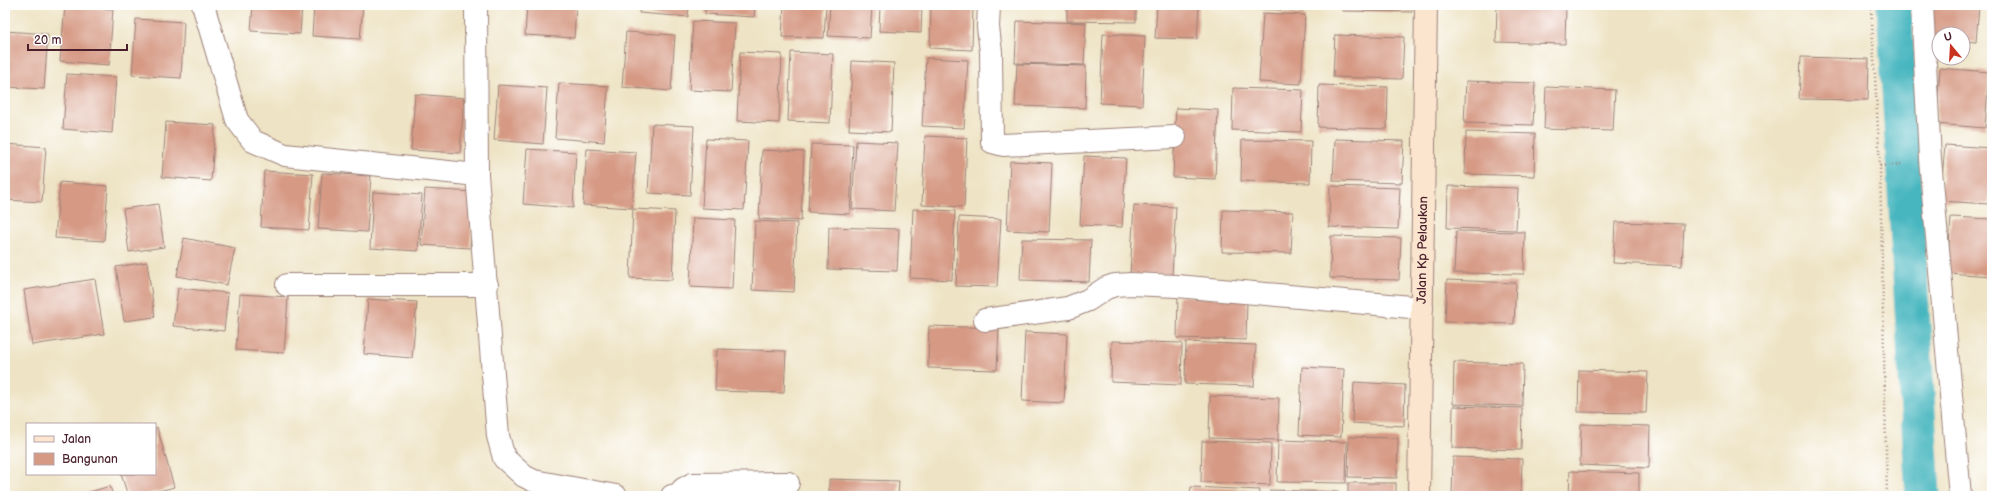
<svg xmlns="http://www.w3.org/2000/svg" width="1997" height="501" font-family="'Balsamiq Sans',sans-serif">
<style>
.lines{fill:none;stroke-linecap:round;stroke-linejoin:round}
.canal{stroke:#47b6bf;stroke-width:35}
.building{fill:#d69a84}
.street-casing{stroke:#9c8178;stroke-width:24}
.secondary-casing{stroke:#9c8178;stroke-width:24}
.path{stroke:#9c8178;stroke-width:2.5;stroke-dasharray:1 3;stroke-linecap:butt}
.street{stroke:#fff;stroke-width:22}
.secondary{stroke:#fbe5cf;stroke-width:22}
.labels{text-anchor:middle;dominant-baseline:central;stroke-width:4;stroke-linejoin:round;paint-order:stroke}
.street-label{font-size:13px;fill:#4a1f2b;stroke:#fff}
</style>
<rect width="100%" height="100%" fill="#fff"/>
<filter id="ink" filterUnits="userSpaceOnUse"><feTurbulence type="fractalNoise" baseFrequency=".025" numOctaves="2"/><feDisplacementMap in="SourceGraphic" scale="8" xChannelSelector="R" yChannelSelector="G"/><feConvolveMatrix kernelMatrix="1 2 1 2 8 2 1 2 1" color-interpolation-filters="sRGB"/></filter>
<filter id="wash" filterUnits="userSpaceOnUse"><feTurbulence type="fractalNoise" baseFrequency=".012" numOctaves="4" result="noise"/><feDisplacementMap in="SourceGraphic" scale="16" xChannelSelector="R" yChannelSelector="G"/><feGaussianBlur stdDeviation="0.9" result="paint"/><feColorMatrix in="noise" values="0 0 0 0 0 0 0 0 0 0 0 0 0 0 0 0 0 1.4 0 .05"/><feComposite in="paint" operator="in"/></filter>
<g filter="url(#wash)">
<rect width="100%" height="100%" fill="#eee3c4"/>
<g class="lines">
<path class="canal" d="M1894,5L1923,496"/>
</g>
<g id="blocks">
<g class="building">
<path d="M253,5H302L300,34L251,31Z"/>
<path d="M314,5H363L360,39L312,36Z"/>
<path d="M527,5H576L574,38L525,35Z"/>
<path d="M640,5H689L688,17L639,13Z"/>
<path d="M705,5H755L754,17L705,14Z"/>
<path d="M784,5H826L824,38L782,37Z"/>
<path d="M830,5H872L870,38L828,36Z"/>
<path d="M880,5H922L921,33L879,31Z"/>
<path d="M931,5H973L972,50L930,48Z"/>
<path d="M1067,5H1136V22L1067,21Z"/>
<path d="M1157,5H1199L1197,39L1155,38Z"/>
<path d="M1262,5H1304L1303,11L1261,9Z"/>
<path d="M1342,5H1412V12L1342,11Z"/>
<path d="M1497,5H1566L1565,44L1496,42Z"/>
<path d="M1930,5H1979L1976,42L1963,41V34H1939V40L1927,39Z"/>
<path d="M65,6L113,9L109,65L60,61Z"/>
<path d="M1263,13L1305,15L1301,84L1259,82Z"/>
<path d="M136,19L184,22L181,78L132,75Z"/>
<path d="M693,21L735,23L731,92L689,90Z"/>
<path d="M1017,21L1086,23L1084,65L1015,63Z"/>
<path d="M5,31L48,34L44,89L5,87Z"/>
<path d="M626,32L675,35L671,91L622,87Z"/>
<path d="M1103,34L1145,36L1142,105L1100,103Z"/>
<path d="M1335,35L1404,37L1402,79L1333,77Z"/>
<path d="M740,52L782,54L779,123L737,121Z"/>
<path d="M791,52L833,54L830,123L788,121Z"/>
<path d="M1801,57L1869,59L1868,100L1799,99Z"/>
<path d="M926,58L968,60L964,128L922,126Z"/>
<path d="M852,61L894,63L891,132L849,130Z"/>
<path d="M1017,64L1086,66L1085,108L1015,106Z"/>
<path d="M1940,68L1989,72L1985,128L1936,124Z"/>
<path d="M67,74L116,77L112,133L63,129Z"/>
<path d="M1466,81L1535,83L1533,125L1464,123Z"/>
<path d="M559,83L608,86L604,142L555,138Z"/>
<path d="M498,85L547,88L543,144L494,140Z"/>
<path d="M1319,85L1388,87L1387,129L1318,127Z"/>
<path d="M1546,87L1615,90L1613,131L1544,129Z"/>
<path d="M1233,88L1303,90L1301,132L1232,130Z"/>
<path d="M415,94L464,98L460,153L411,150Z"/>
<path d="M1176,108L1218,110L1215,179L1173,177Z"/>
<path d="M166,122L215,125L211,181L162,177Z"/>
<path d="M652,124L694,126L690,195L648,193Z"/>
<path d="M1466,132L1535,134L1534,176L1465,174Z"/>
<path d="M925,136L967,138L964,207L922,205Z"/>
<path d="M706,139L748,141L744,210L702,208Z"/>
<path d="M1335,139L1404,141L1402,183L1333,181Z"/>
<path d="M1242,140L1311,141L1310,183L1241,181Z"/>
<path d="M856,141L898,143L894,211L852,209Z"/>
<path d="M5,144L46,147L42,202L5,200Z"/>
<path d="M811,144L853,145L850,214L808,212Z"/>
<path d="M1945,145L1992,148L1989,204L1940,201Z"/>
<path d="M527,149L576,152L573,208L523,204Z"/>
<path d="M587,149L636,152L632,208L583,205Z"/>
<path d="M762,150L804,152L801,221L759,219Z"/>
<path d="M1084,156L1126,158L1122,227L1080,225Z"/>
<path d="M1010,161L1052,163L1049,232L1007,230Z"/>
<path d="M264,171L313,174L309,230L261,227Z"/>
<path d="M322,173L371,176L367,232L318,229Z"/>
<path d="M60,182L108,186L104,241L55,238Z"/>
<path d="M1330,186L1400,188L1398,229L1329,227Z"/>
<path d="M1448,186L1518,188L1516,230L1447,228Z"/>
<path d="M425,189L474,192L470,248L421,245Z"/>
<path d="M373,192L422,195L418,251L370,248Z"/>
<path d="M158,204L164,247L129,252L123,209Z"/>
<path d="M1134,205L1176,207L1172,275L1130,274Z"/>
<path d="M633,209L675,211L672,280L630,278Z"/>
<path d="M913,209L955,211L952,280L910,278Z"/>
<path d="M1223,210L1293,212L1291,253L1222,252Z"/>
<path d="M959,217L1001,219L997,287L956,286Z"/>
<path d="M1951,217L1992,219V276L1947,273Z"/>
<path d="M693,218L735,220L732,289L690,287Z"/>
<path d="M755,221L797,223L794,292L752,290Z"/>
<path d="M1615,222L1684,224L1682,266L1613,263Z"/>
<path d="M829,227L899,229L897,271L828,269Z"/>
<path d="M1456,231L1525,232L1524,274L1454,273Z"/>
<path d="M1331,236L1401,238L1399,280L1330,278Z"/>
<path d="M184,238L235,248L227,285L177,276Z"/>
<path d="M1022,239L1091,240L1089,282L1020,280Z"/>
<path d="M147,262L155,317L124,321L116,267Z"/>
<path d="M95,279L104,334L32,345L24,290Z"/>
<path d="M1447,280L1516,283L1514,324L1445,322Z"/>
<path d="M178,288L228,293L224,331L173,326Z"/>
<path d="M240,294L288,297L284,353L236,350Z"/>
<path d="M1178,296L1247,299L1246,340L1177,338Z"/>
<path d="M368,299L417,302L412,358L364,354Z"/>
<path d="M929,326L999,328L997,370L928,368Z"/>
<path d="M1025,332L1067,334L1064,403L1022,401Z"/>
<path d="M1112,341L1182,343L1181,385L1111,382Z"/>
<path d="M1186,342L1256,345L1254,386L1185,384Z"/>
<path d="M717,349L786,351L784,393L715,391Z"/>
<path d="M1454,362L1523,364L1522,406L1453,404Z"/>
<path d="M1302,367L1344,369L1341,437L1299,435Z"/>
<path d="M1579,370L1648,372L1646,413L1578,412Z"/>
<path d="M1354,382L1405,385L1404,426L1352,423Z"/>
<path d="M1210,396L1279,398L1278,440L1209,438Z"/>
<path d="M1453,406L1522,408L1521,450L1452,448Z"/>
<path d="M1581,424L1650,426L1649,468L1580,465Z"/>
<path d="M157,427L174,487L141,496H128L121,474H155V428Z"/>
<path d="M1349,437L1398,438L1397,478L1348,477Z"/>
<path d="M1278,440L1347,442L1346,483L1277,482Z"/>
<path d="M1202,441L1271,443L1270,485L1201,482Z"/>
<path d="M1453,457L1522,459L1521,496H1452Z"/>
<path d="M1570,471L1639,473V496H1569Z"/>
<path d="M829,479L899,481L898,496H829Z"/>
<rect x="1348" y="483" width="48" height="13"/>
<path d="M110,486L113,496H80V495Z"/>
<path d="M1191,487L1260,490L1259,496H1190Z"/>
<path d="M1270,490L1340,492L1339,496H1270Z"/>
</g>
</g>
</g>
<g filter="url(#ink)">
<use href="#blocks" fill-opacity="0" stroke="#9c8178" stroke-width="1"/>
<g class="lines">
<g class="street-casing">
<g id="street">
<path d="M203,5L237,120L253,141L285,155L477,175L498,436L504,458L524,476L534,481L616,496"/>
<path d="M476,5L477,175"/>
<path d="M989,5L988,27L991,52L992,142L1003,145L1175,137"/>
<path d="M1922,5L1930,159L1960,496"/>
<path d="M287,285H487"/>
<path d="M985,320L1068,308L1088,300L1106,288L1115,285L1131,284L1177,286L1422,308"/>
<path d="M672,496L680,494L683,489L692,484L788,483"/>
</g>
</g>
<g class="secondary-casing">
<g id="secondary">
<path id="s1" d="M1419,496L1426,5"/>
</g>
</g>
<g class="path">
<path d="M1871,5L1880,166L1887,496"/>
<path d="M1880,166L1902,164"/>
</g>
<use href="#street" class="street"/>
<use href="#secondary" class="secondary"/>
</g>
</g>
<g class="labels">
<g class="street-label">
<text stroke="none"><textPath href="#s1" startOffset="246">Jalan Kp Pelaukan</textPath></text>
</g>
</g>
<rect width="1997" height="501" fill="none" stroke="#fff" stroke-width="20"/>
<rect x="26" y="423" width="130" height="52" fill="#ffffff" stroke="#b7a5aa"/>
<rect x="34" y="436" width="20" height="6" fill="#fbe5cf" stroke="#b7a5aa"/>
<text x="62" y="443" font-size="12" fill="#4a1f2b">Jalan</text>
<rect x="34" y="453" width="20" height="12" fill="#d69a84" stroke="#b7a5aa"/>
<text x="62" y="463" font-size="12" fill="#4a1f2b">Bangunan</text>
<g transform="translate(1951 46) rotate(342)"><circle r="19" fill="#ffffff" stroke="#b7a5aa"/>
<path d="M0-3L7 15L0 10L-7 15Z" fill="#c8321e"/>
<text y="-6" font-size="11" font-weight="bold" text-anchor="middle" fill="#4a1f2b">U</text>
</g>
<path d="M28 44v6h99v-6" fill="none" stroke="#4a1f2b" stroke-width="2"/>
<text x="34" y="44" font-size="12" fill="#4a1f2b" stroke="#ffffff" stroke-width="3" paint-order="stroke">20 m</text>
</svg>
